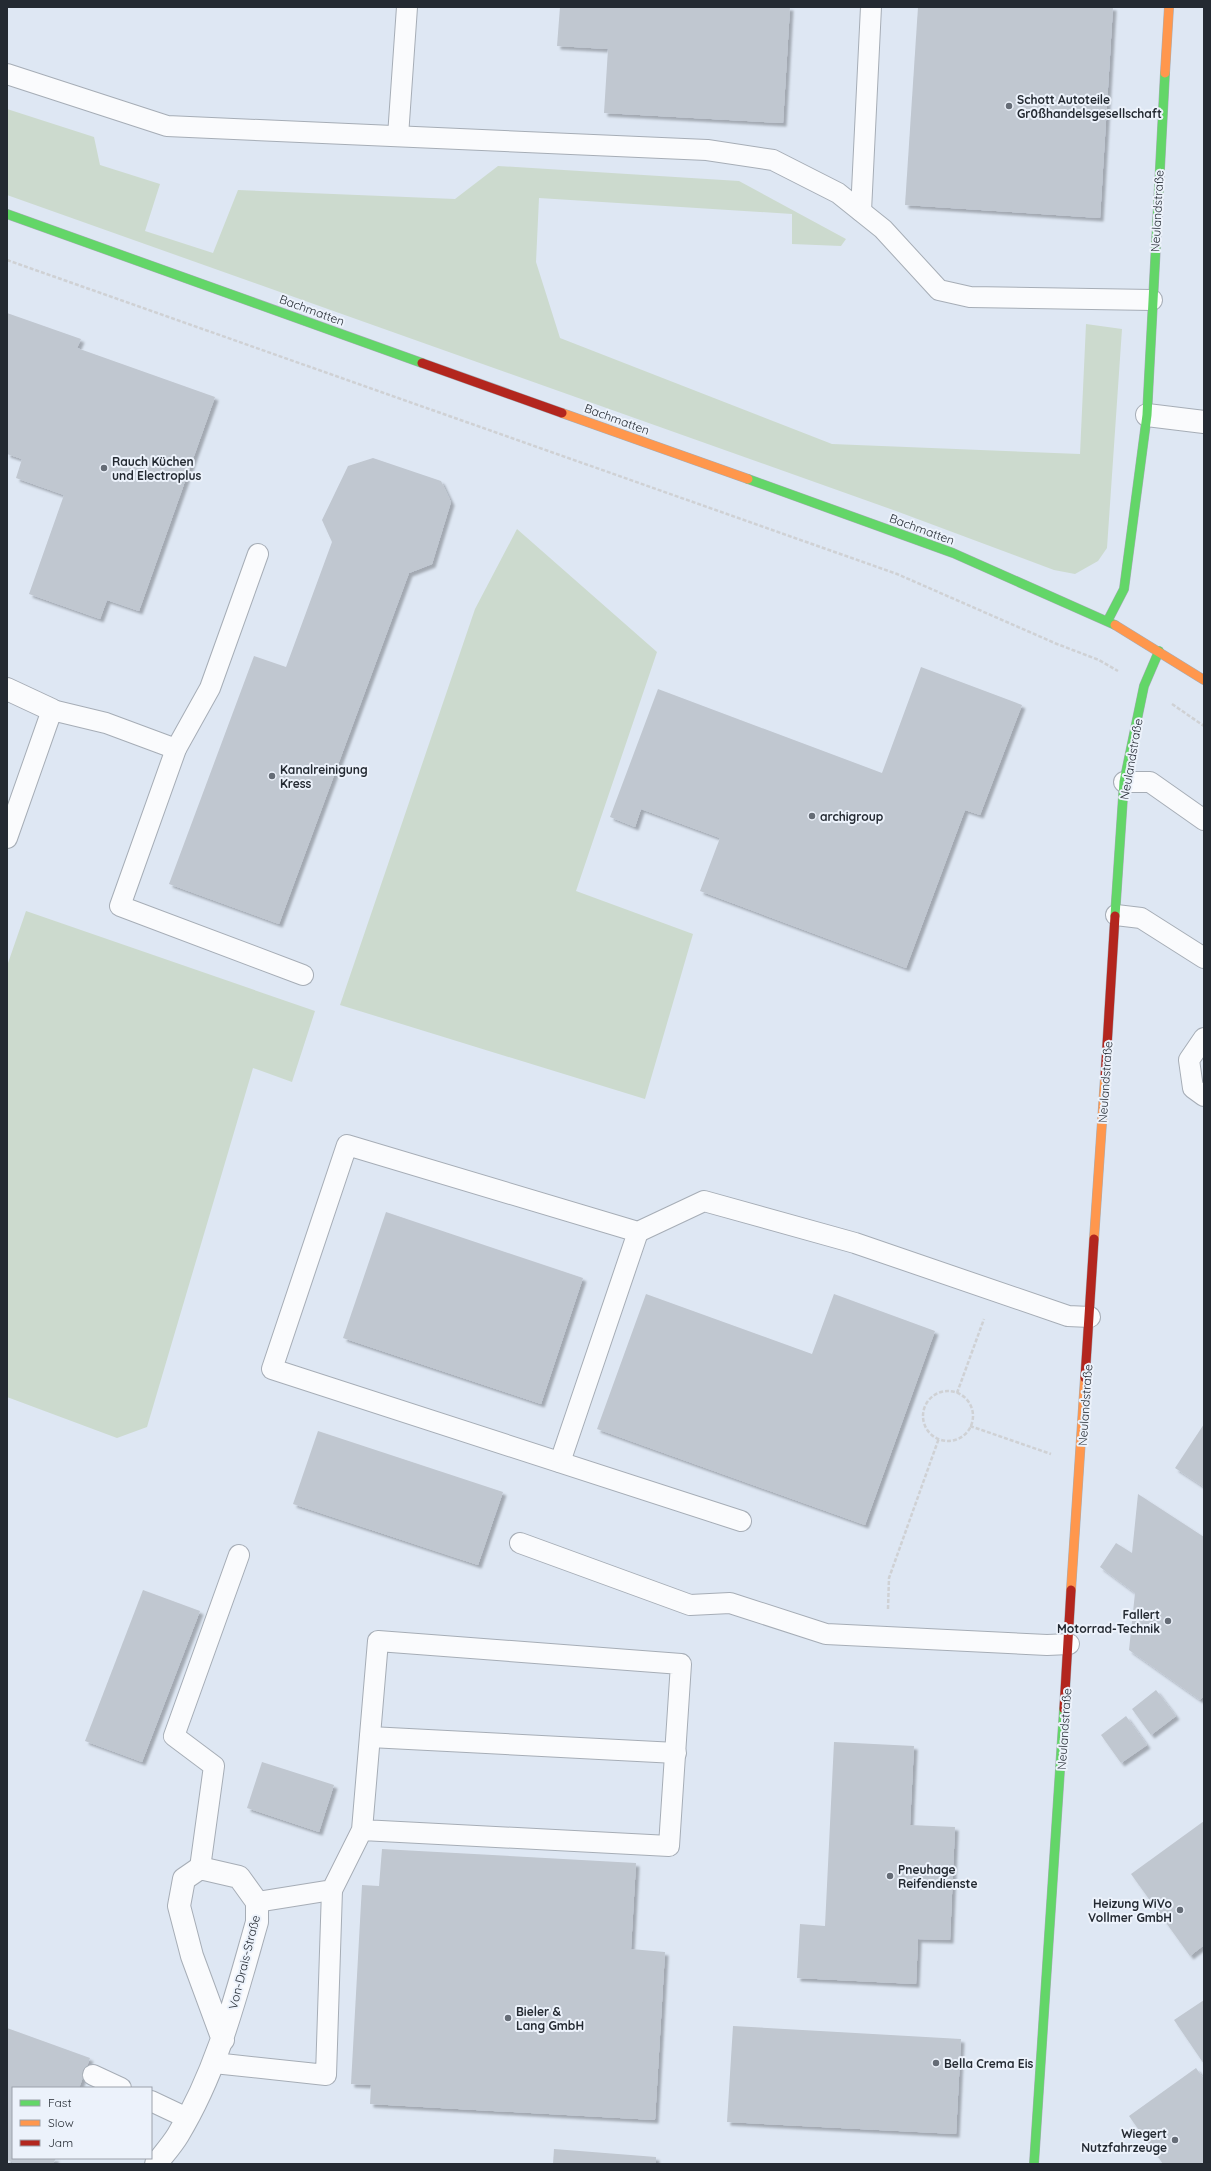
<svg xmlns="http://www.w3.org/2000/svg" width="1211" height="2171" font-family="Quicksand,sans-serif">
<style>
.green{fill:#ccdace}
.building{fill:#c0c7d0;filter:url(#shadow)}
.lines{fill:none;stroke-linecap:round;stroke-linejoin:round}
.lane-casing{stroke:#a6adb6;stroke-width:22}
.street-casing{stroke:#a6adb6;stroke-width:24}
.fast-casing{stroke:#a6adb6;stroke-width:10}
.slow-casing{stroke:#a6adb6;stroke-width:10}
.jam-casing{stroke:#a6adb6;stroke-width:10}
.path{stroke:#cfd1d4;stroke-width:2.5;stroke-dasharray:4 2;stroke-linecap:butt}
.lane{stroke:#fafbfd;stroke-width:20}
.street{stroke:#fafbfd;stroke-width:22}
.fast{stroke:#63d668;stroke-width:9}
.slow{stroke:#ff974d;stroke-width:9}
.jam{stroke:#b3261e;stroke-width:9}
.poi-dot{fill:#656c76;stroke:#ecf2fb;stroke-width:1.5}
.labels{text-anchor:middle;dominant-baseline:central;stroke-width:4;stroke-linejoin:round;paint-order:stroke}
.poi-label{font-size:12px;font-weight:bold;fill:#242a32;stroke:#ecf2fb;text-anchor:start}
.street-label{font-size:12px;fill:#242a32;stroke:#ecf2fb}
</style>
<defs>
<filter id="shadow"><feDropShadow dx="3.5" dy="3.5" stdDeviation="1" flood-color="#0004"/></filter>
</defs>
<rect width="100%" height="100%" fill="#dee7f3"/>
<g class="green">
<path d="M7,109L94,137L100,165L160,184L145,231L213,253L238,190L455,199L498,166L739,181L846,239L841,246L792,244V214L539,198L536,262L560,338L832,444L1080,454L1086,324L1122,329L1107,548L1098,561L1075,574L1054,570L896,511L7,195Z"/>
<path d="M517,529L657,652L576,891L693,934L645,1099L340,1005L475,609Z"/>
<path d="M26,911L315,1011L292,1082L253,1068L147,1427L117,1438L7,1397V966Z"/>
</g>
<g class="building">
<path d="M560,7H790L783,123L604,113L608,49L557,46Z"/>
<path d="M918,7H1113L1100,218L905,205Z"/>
<path d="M7,313L81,339L77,348L215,397L139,611L107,600L100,619L29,594L64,495L16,478L22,459L7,454Z"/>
<path d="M373,458L441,481L451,502L432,564L409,573L279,924L169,884L254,656L286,667L332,542L322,520L348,466Z"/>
<path d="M921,667L1022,705L980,815L965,810L906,968L700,891L720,838L641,809L635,827L610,817L658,689L882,773Z"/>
<path d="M386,1212L583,1278L541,1404L343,1338Z"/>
<path d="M646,1294L812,1354L834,1294L935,1331L865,1525L597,1429Z"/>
<path d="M1204,1424V1487L1175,1468Z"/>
<path d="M318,1431L503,1492L478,1565L293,1504Z"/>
<path d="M1138,1494L1204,1537V1696L1200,1700L1129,1650L1135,1593L1100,1567L1116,1543L1132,1553Z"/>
<path d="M143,1590L200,1611L142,1762L85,1741Z"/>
<path d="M1156,1690L1176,1716L1151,1735L1132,1709Z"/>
<path d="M1126,1716L1147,1745L1121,1763L1101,1735Z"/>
<path d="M834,1742L914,1746L910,1825L955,1827L950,1940L918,1939L916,1984L797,1978L800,1924L825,1926Z"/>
<path d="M262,1762L334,1785L319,1832L247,1808Z"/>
<path d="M1204,1821V1945L1190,1956L1131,1874Z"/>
<path d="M382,1849L636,1863L631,1949L665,1952L655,2120L370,2104L371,2085L351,2084L362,1885L379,1886Z"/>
<path d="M1204,2000V2064L1174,2020Z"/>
<path d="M733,2026L961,2039L956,2134L727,2122Z"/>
<path d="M7,2028L90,2058L79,2088H13V2158H56L53,2164H17L7,2160Z"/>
<path d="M1196,2068L1204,2079V2164H1163L1129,2116Z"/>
<path d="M554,2149L656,2157V2164H553Z"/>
</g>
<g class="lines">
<g class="lane-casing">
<g id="lane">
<path d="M7,74L167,126L707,150L773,160L838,193L883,229L939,290L970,297L1152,300"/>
<path d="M398,136L407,7"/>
<path d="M861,211L871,7"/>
<path d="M258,554L210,688L176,749L120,906L303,975"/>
<path d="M1124,782H1150L1204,820"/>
<path d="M7,838L52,710L106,723L176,749"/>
<path d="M1116,915L1141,918L1204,958"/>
<path d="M1204,1038L1189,1060L1193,1088L1204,1096"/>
<path d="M560,1462L638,1232"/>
<path d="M741,1521L272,1369L347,1145L638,1232L704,1201L855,1243L1068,1316L1090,1317"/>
<path d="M520,1543L690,1605L730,1603L826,1634L1047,1645L1069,1644"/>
<path d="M370,1737L676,1753"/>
<path d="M200,1868L214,1766L174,1736L239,1555"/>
<path d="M257,1902L332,1890L362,1830L669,1846L681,1664L378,1641L362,1830"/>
<path d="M214,2063L326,2075L332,1890"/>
<path d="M93,2075L121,2088"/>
<path d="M151,2101L187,2118"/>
</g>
</g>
<g class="street-casing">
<g id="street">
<path d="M1147,415L1204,422"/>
<path d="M7,689L52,710"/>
<path d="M156,2164C163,2155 172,2145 178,2135C218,2069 236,1995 257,1922V1902L239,1877L200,1868L184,1879L179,1906L192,1956L223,2040"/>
</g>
</g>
<g class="fast-casing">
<g id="fast">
<path d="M7,214L422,363"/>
<path d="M748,479L953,553L1115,625"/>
<path d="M1108,620L1124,589L1147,415L1165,73"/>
<path d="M1115,916L1124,782L1144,686L1159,651"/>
<path d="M1034,2164L1064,1709"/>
</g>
</g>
<g class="slow-casing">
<g id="slow">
<path d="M1165,73L1169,7"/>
<path d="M562,413L748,479"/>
<path d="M1115,625L1204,680"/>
<path d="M1094,1239L1105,1078"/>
<path d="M1071,1590L1085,1378"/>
</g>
</g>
<g class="jam-casing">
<g id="jam">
<path d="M422,363L562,413"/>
<path d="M1105,1078L1115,916"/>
<path d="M1085,1378L1094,1239"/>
<path d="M1064,1709L1071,1590"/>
</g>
</g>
<g class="path">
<path d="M7,260L897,574L1057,644L1099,660L1118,671"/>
<path d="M1172,704L1204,726"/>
<circle cx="948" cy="1416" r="25"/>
<path d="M957,1393L984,1319"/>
<path d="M970,1426L1051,1454"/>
<path d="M888,1609L889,1578L939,1438"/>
</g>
<use href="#lane" class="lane"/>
<use href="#street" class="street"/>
<use href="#fast" class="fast"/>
<use href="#slow" class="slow"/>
<use href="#jam" class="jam"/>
</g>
<g class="poi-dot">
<circle cx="1009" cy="106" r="4"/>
<circle cx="104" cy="468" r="4"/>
<circle cx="272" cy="776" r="4"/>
<circle cx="812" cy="816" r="4"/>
<circle cx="1168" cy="1621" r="4"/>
<circle cx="890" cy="1876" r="4"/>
<circle cx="1180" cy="1910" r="4"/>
<circle cx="508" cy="2018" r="4"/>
<circle cx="936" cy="2063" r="4"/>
<circle cx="1175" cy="2140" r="4"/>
</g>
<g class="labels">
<g class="poi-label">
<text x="1017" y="99">Schott Autoteile<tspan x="1017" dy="14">Gr0ßhandelsgesellschaft</tspan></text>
<text x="112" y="461">Rauch Küchen<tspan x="112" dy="14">und Electroplus</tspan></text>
<text x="280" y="769">Kanalreinigung<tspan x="280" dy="14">Kress</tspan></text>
<text x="820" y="816">archigroup</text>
<text x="1160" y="1614" text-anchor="end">Fallert<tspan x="1160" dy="14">Motorrad-Technik</tspan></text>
<text x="898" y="1869">Pneuhage<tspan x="898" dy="14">Reifendienste</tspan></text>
<text x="1172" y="1903" text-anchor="end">Heizung WiVo<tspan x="1172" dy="14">Vollmer GmbH</tspan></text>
<text x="516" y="2011">Bieler &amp;<tspan x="516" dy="14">Lang GmbH</tspan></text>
<text x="944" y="2063">Bella Crema Eis</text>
<text x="1167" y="2133" text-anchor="end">Wiegert<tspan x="1167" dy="14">Nutzfahrzeuge</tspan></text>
</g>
<g class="street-label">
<text transform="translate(1157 211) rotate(-87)">Neulandstraße</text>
<text transform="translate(312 310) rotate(20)">Bachmatten</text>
<text transform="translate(617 419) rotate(20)">Bachmatten</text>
<text transform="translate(922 529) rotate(20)">Bachmatten</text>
<text transform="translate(1131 759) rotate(-80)">Neulandstraße</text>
<text transform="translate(1105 1082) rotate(-86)">Neulandstraße</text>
<text transform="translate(1085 1405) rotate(-86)">Neulandstraße</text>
<text transform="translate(1064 1729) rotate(-86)">Neulandstraße</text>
<text transform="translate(244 1962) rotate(-76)">Von-Drais-Straße</text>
</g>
</g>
<rect width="1211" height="2171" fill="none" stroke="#242a32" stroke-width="16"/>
<rect x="12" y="2087" width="140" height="72" fill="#ecf2fb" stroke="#9ca2ab"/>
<rect x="20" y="2100" width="20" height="6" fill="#63d668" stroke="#9ca2ab"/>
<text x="48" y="2107" font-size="12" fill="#242a32">Fast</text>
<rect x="20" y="2120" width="20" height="6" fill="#ff974d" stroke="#9ca2ab"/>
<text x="48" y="2127" font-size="12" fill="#242a32">Slow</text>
<rect x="20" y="2140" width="20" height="6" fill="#b3261e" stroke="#9ca2ab"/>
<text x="48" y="2147" font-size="12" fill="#242a32">Jam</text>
</svg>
